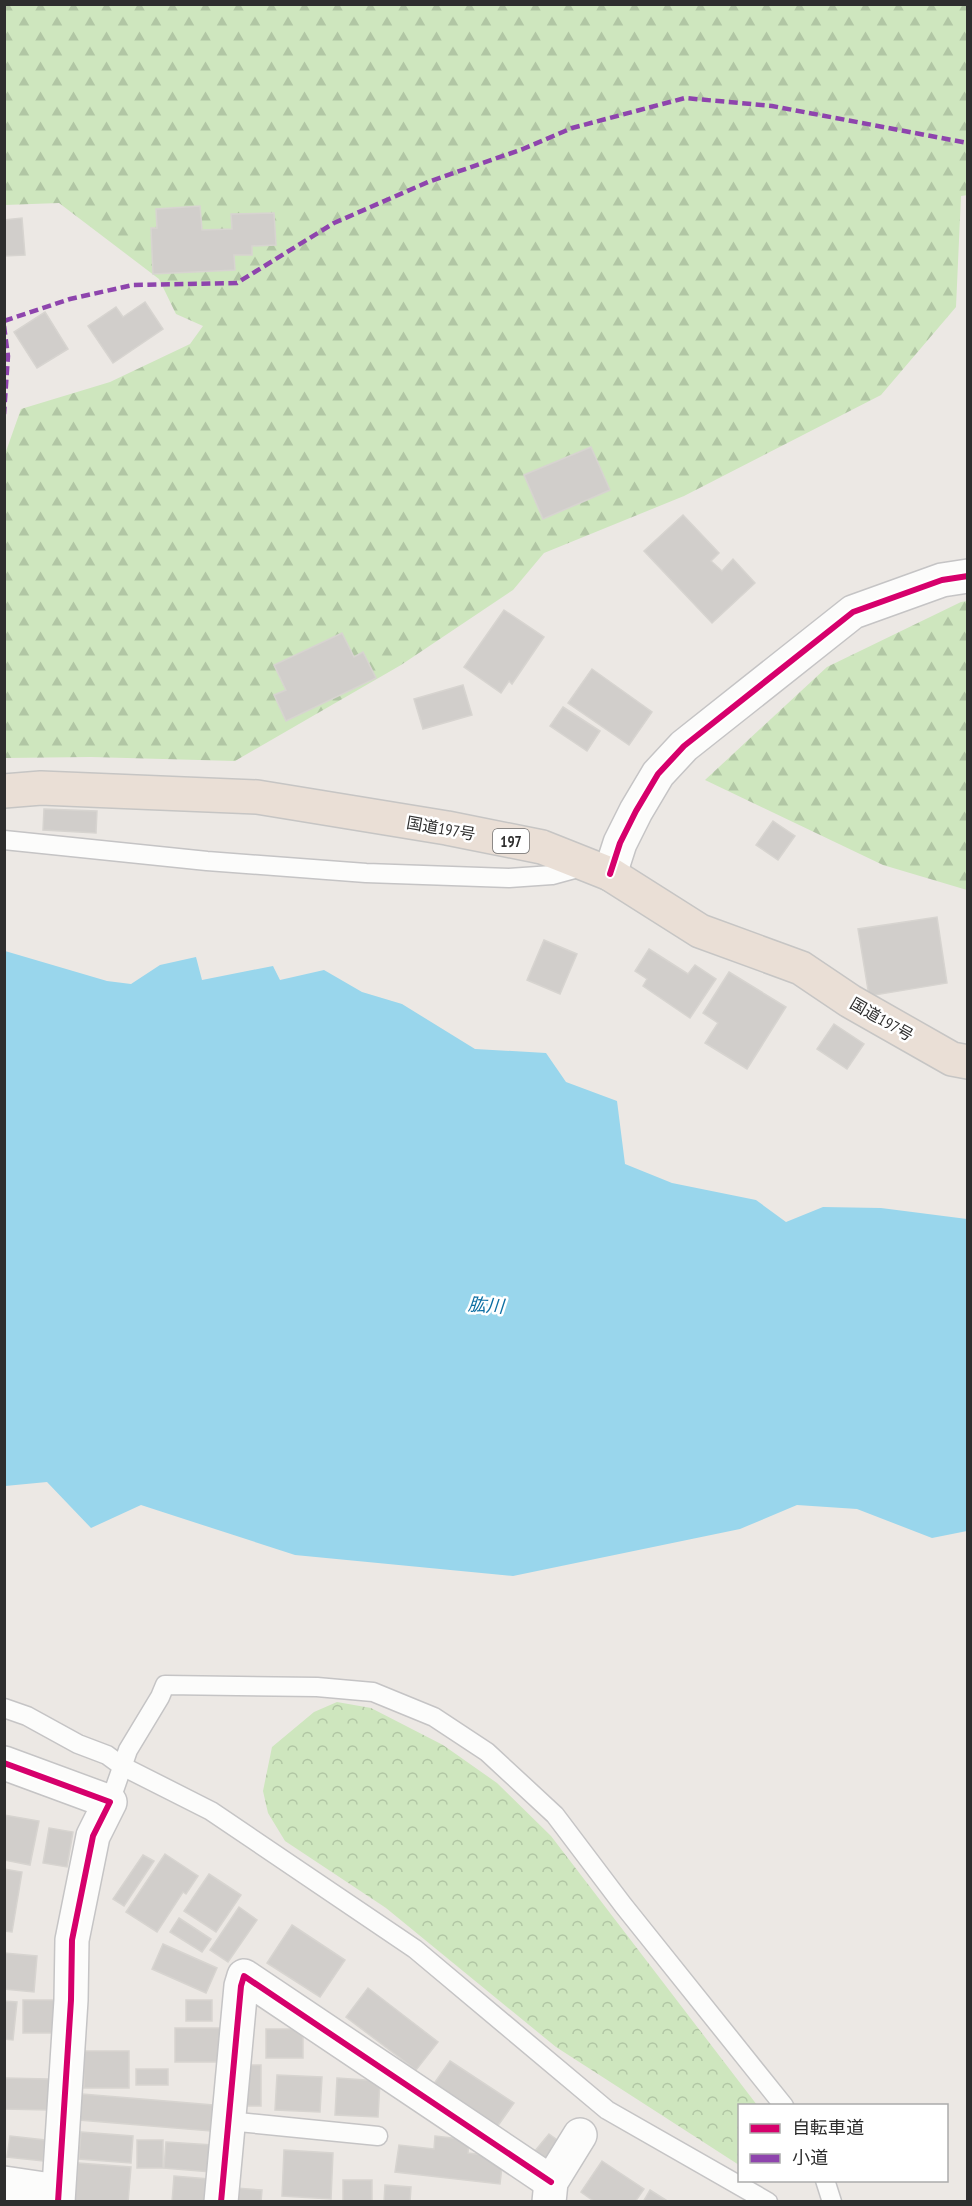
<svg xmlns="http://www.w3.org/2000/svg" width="972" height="2206" font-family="'PT Sans Narrow','Noto Sans JP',sans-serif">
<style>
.forest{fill:url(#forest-firs)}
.park{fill:url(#park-crowns)}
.water{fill:#99d6ec}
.building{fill:#d1cecb;stroke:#d7d4d0;stroke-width:1.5}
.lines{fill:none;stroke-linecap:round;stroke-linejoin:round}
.lane-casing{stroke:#c5c4c5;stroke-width:21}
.street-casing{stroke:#c5c4c5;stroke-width:36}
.secondary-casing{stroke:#c5c4c5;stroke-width:36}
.highway-casing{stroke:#c6c5c4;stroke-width:36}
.lane{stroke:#fcfcfb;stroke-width:18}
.street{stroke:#fcfcfb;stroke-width:33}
.secondary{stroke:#fcfcfb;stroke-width:33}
.highway{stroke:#eadfd6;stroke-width:33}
.quiet{stroke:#8e44ad;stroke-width:4.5;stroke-dasharray:9 4.5;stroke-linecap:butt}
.cycleway-casing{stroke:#fff;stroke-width:10}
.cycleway{stroke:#d6006c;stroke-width:6}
.labels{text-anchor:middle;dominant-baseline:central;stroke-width:5;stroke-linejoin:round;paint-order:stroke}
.shield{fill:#fff;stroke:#6d6d6d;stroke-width:1.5}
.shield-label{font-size:15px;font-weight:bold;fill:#2e2e2e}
.street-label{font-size:16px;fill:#2e2e2e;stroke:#fff}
.water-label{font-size:18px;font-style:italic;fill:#0d6fa3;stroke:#fff}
</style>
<defs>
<pattern id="forest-firs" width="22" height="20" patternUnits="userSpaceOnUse" patternTransform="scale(1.5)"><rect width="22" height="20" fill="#cee6be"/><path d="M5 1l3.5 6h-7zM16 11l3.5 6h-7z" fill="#b1c6a4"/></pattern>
<pattern id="park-crowns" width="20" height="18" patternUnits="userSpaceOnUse" patternTransform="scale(1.5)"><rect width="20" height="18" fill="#cee6be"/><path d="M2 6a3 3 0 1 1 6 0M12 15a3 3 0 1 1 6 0" fill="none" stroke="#b1c6a4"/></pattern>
</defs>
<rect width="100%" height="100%" fill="#ece8e4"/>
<g class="forest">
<path d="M4,5H967L968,195L961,196L956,307L881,395L684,496L544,553L513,590L401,665L235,761L91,757L5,758L4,457L21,409L110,382L190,344L203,326L176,314L159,279L59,203L5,205Z"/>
<path d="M967,601V890L883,865L705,780L827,667L961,602Z"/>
</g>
<path class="park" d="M337,1702L371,1708L443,1745L497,1783L551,1836L757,2105L740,2106L739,2165L556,2047L386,1908L285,1841L268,1813L263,1791L272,1747L314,1712Z"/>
<path class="water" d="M5,951L107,981L131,984L160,965L196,957L202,980L273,966L280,980L324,970L362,992L402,1004L475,1049L546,1053L566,1082L617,1101L625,1164L672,1183L756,1200L786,1222L823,1207L881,1208L967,1219V1531L932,1538L857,1509L797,1505L740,1529L513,1576L295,1555L141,1505L91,1528L47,1482L5,1486Z"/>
<g class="building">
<path d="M200,206L202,230L232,229L231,214L274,213L276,245L252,246V255H234L235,270L153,274L151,228H157L156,209Z"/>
<path d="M22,218L25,255L4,256V220Z"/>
<path d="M145,302L163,329L113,363L88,326L116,307L123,317Z"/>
<path d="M45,312L68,349L37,368L14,332Z"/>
<path d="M591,447L610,490L543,519L524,475Z"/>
<path d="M683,515L719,553L711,561L722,571L733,559L755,583L712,623L644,551Z"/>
<path d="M504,610L544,637L512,684L509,681L501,693L464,667Z"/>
<path d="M342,633L354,657L363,652L376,678L286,721L274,695L286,690L274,665Z"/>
<path d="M592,669L652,712L629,745L568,703Z"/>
<path d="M463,685L472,715L423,729L414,699Z"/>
<path d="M563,707L600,731L587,751L550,726Z"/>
<path d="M44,809L97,811L96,833L43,830Z"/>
<path d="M773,821L795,836L778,860L756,845Z"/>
<path d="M937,917L947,983L869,996L858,929Z"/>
<path d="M544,940L577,954L560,994L527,980Z"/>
<path d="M649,949L688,974L695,965L716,979L690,1018L643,986L647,979L635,971Z"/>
<path d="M729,972L786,1007L747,1069L705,1043L718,1023L703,1013Z"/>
<path d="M834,1024L864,1044L847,1069L817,1049Z"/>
<path d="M4,1815L39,1821L30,1865L4,1860Z"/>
<path d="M49,1828L73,1832L67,1867L43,1863Z"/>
<path d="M165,1854L198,1876L186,1894L183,1892L157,1932L126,1912Z"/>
<path d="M143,1855L154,1861L124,1906L113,1899Z"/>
<path d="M4,1869L22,1872L12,1932L4,1931Z"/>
<path d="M209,1874L241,1895L216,1932L184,1911Z"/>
<path d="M239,1907L257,1920L228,1962L210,1950Z"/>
<path d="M179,1918L211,1939L202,1952L170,1932Z"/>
<path d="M292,1925L345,1960L320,1997L267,1963Z"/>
<path d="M163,1944L217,1968L206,1993L152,1969Z"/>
<path d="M4,1953L37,1956L34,1992L4,1989Z"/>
<path d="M368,1988L438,2042L416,2070L346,2017Z"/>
<rect x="23" y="2000" width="36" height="33"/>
<rect x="186" y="2000" width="26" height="21"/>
<path d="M4,2001L17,2002L13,2040L4,2039Z"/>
<rect x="175" y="2028" width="52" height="34"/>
<rect x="266" y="2029" width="37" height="29"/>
<rect x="84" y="2051" width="45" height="37"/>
<path d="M450,2061L514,2103L497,2127L433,2085Z"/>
<rect x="245" y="2065" width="16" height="41"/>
<rect x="136" y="2069" width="32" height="16"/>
<path d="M277,2075L322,2077L320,2112L275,2110Z"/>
<path d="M4,2078L49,2079L48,2110L4,2109Z"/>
<path d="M337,2078L380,2081L378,2117L335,2115Z"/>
<path d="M82,2094L213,2105L211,2131L79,2120Z"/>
<path d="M81,2132L133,2136L131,2163L79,2159Z"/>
<path d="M549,2134L567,2147L553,2165L535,2151Z"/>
<path d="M10,2136L45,2140L43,2161L7,2157Z"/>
<path d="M435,2136L469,2140L468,2153L503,2157L500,2184L395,2172L399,2145L434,2149Z"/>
<rect x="137" y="2140" width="26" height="28"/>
<path d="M166,2142L213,2145L211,2172L164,2168Z"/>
<path d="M284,2150L333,2153L331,2199L282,2196Z"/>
<path d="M602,2161L644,2189L635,2202H595L581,2192Z"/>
<path d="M78,2163L131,2167L128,2202H75Z"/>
<path d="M174,2176L209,2179L207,2202H172Z"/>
<rect x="343" y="2180" width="29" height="22"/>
<path d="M385,2185L411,2187L410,2202H384Z"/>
<path d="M235,2188L262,2190L261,2202H235Z"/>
<path d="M650,2190L669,2202H643Z"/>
</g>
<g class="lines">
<g class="lane-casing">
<g id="lane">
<path d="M4,840L207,861L366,873L509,878L552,875L585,866"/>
<path d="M4,1708L27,1716L78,1744L107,1755L122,1766L211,1811L415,1949L607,2110L768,2202"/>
<path d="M110,1802L128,1750L160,1697L165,1685L317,1687L373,1692L434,1717L487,1752L555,1815L623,1905L784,2106"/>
<path d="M228,2121L378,2136"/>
<path d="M825,2180L832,2202"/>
</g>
</g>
<g class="street-casing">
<g id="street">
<path d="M4,1763L110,1802L93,1836L72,1940L71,2000L58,2202"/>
<path d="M4,2183L58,2191"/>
<path d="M221,2202L241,1986L244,1976L551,2182"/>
<path d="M549,2202L551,2182L580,2135"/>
</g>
</g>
<g class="secondary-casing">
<path id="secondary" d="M610,874L620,843L636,811L658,774L684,746L853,612L942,580L968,576"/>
</g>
<g class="highway-casing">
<path id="highway" d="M4,791L41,788L257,797L447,828L542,847L610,874L700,931L801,968L850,1001L952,1059L968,1062"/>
</g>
<use href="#lane" class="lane"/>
<use href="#street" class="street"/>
<use href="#secondary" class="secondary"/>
<use href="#highway" class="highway"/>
<g class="quiet">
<path d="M4,321L70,299L133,285L237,283L334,223L428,182L523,149L572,128L685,98L772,106L968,143"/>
<path d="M4,326L8,356L4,414"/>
</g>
<g class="cycleway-casing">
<g id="cycleway">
<path d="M610,874L620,843L636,811L658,774L684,746L853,612L942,580L968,576"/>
<path d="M4,1763L110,1802L93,1836L72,1940L71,2000L58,2202"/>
<path d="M221,2202L241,1986L244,1976L551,2182"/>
</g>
</g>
<use href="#cycleway" class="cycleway"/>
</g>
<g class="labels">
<rect class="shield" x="493" y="829" width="36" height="24" rx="4.5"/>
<g class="shield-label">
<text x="511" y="841">197</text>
</g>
<g class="street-label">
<text transform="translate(441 828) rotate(10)">国道197号</text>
<text transform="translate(882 1019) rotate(30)">国道197号</text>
</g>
<g class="water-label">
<text transform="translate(486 1305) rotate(4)">肱川</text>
</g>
</g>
<rect width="972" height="2206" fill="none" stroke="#2e2e2e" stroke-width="12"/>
<rect x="738" y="2104" width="210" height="78" fill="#ffffff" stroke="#ababab" stroke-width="1.5"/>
<rect x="750" y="2124" width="30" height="9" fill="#d6006c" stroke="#ababab" stroke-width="1.5"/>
<text x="792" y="2134" font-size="18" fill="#2e2e2e">自転車道</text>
<rect x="750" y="2154" width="30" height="9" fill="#8e44ad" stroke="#ababab" stroke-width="1.5"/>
<text x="792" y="2164" font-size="18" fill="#2e2e2e">小道</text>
</svg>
